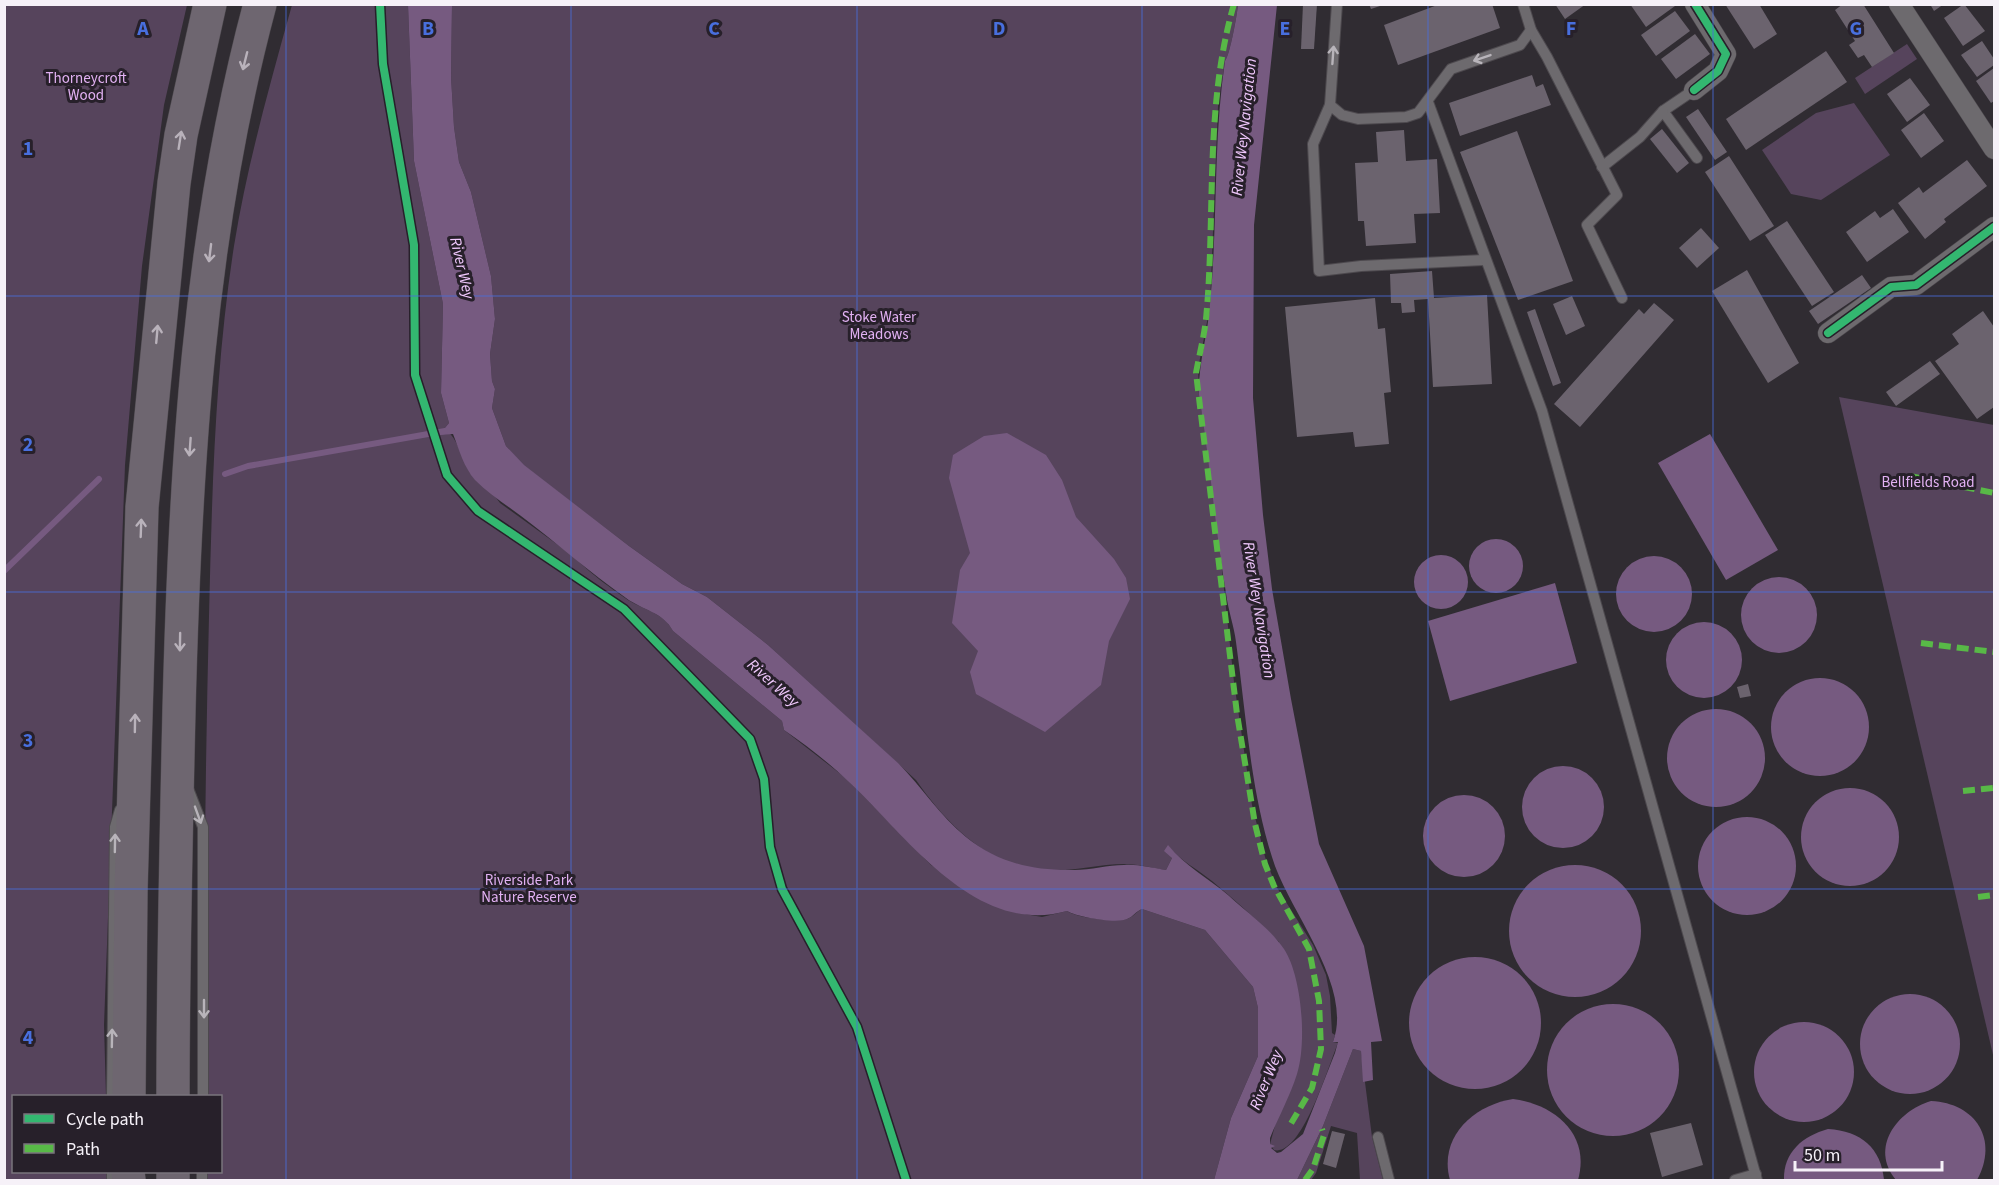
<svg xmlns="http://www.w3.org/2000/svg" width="1999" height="1185" font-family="'Source Sans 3',sans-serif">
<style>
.green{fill:#56445c}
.water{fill:#765a80}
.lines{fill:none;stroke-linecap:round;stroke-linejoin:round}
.stream{stroke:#765a80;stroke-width:6}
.building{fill:#6b636e}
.service-casing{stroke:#4d494e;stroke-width:12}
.minor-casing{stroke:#4d494e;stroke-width:21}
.trunk-casing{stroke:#4d494e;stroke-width:34}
.service{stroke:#6d6a6e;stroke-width:10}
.minor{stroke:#6d6a6e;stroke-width:20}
.trunk{stroke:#6e6670;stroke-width:33}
.quiet{stroke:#58b947;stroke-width:6;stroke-dasharray:12 6;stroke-linecap:butt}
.cycleway-casing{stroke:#27202a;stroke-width:11}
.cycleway{stroke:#33b770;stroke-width:8}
.oneway{stroke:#b8b4ba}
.oneway2{stroke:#b9b2bb}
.grid{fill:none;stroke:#486fde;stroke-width:1.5;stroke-opacity:0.55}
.labels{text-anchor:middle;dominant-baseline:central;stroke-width:6;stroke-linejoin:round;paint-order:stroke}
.park-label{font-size:15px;fill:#e2b1f3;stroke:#27202a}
.water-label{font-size:16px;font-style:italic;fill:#f1c9fe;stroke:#27202a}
.grid-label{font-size:20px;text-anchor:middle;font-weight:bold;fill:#486fde;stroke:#27202a;stroke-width:6;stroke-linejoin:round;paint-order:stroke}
</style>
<rect width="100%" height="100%" fill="#302c32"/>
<g class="green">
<path d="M5,5H187L164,105L142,266L125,465L104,1025L106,1096H14V1172H107V1180H5Z"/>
<path d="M292,5H408L414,161L443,304L441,393L449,423L444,429C459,438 461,458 470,473C478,485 492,490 500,503L576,558C584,569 616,592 628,600C644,610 664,613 673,631L782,721L784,730L847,779L931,865L1019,913L1042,917L1067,911C1077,918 1114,922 1127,919C1132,918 1137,911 1142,909L1205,930L1253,987L1258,1008V1056L1231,1118L1214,1180H201V1172H220V1096H202C204,936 205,776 209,616C212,492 215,368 234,246C247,165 270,84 292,5Z"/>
<path d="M452,5H1238C1237,15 1230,55 1225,61L1218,106L1210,306L1198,369L1199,395L1211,469L1234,682L1252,805L1265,857L1276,886L1313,945L1326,975L1330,996L1332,1033L1335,1035L1333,1042L1338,1043C1329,1064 1302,1157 1274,1150L1270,1144L1276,1122L1279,942C1258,921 1235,900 1212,881C1197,869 1181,861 1168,846L1172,858L1166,870C1152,868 1138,864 1125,864C1093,864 1061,875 1029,869C982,860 942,818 916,780L768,645L707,597L682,584L629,546L523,465L506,446L492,408L495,389L492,381L490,354L495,319L491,276L471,192L459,162L454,127L451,77Z"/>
<path d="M1907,44L1917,59L1865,94L1855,78Z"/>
<path d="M1854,103L1890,155L1821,200L1791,194L1762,150L1816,113Z"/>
<path d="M1839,397L1994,425V1059Z"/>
<path d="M1353,1049L1361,1051L1372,1137L1383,1180H1360L1357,1133L1331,1126L1316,1173L1311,1180H1297L1323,1126Z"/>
</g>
<g class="water">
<path d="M408,5H452L451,77L454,127L459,162L471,192L491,276L495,319L490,354L492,381L495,389L492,408L506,446L524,465L629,546L682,584L707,597L768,645L898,763C922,787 940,816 966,837C998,863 1034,871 1074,870C1091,870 1108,865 1124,865C1138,864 1152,868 1166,870L1172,858L1164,851L1168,845C1185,866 1208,878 1228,895C1246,912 1270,928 1284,949C1302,976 1307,1043 1297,1074C1290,1096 1279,1116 1270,1138V1144L1275,1146L1271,1148L1277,1153L1281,1152L1303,1134L1335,1053L1338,1042H1333C1354,985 1288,911 1272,857C1250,788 1246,713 1236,642C1234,626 1228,610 1226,593C1215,528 1210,461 1199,395C1198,363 1208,335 1210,304C1218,223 1213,141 1225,61C1230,55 1237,15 1238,5H1277L1254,225L1253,398L1263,515L1272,589L1291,699L1319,844L1364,946L1382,1041L1371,1042L1373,1080L1363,1082L1361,1051L1353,1049L1323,1126L1297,1180H1214L1231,1118L1258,1056V1008L1253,987L1205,930L1142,909C1136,911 1133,917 1127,919C1116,924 1077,917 1067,911C975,937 907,836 848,781C828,762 806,745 784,730L782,721L673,631C663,612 642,610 626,598C589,572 557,543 521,516C505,504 489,494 475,480C464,468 459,449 453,434L439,435L438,431L444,429L449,423L441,393L443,304L414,161Z"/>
<path d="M1007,433L1046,455L1062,480L1076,517L1114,559L1126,578L1130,599L1109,641L1101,685L1045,732L976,694L970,672L978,651L952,623L960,570L970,553L949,478L953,455L984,436Z"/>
<path d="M1710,434L1778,550L1726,580L1658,463Z"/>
<circle cx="1496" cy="566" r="27"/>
<circle cx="1441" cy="582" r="27"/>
<circle cx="1654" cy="594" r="38"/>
<circle cx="1779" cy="615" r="38"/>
<path d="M1555,583L1577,663L1450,701L1428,621Z"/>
<circle cx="1704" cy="660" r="38"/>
<circle cx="1820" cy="727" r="49"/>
<circle cx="1716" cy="758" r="49"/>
<circle cx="1563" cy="807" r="41"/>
<circle cx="1850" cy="837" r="49"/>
<circle cx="1464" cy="836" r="41"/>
<circle cx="1747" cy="866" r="49"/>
<circle cx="1575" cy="931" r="66"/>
<circle cx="1475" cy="1023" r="66"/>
<circle cx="1910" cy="1044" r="50"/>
<circle cx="1613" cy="1070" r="66"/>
<circle cx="1804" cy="1072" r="50"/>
<path d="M1513,1099C1554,1104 1591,1134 1578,1180H1450C1438,1137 1474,1105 1513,1099Z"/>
<path d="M1931,1101C1976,1103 1999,1140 1977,1180H1896C1869,1148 1897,1111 1931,1101Z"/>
<path d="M1828,1129C1861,1131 1881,1148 1884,1180H1784C1783,1152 1803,1136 1828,1129Z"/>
</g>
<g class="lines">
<g class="stream">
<path d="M225,474L248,466L445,431"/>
<path d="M4,571L99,479"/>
</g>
</g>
<g class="building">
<path d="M1303,4H1317L1314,49H1301Z"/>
<path d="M1369,4H1383V5L1371,9Z"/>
<path d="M1440,4H1492L1500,28L1398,65L1384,25Z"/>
<path d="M1555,4H1586L1565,19Z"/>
<path d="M1630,4H1674L1675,6L1646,27Z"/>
<path d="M1725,4H1759L1777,34L1754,49Z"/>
<path d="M1843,4H1863L1894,53L1872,67L1864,55L1858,58L1849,45L1855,41L1835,10Z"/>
<path d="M1930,4H1944L1934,11Z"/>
<path d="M1964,4L1985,31L1963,46L1944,18Z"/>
<path d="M1675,11L1690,31L1656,56L1641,35Z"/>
<path d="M1695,34L1710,54L1676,79L1661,59Z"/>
<path d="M1982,41L1994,59V65L1977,77L1961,55Z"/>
<path d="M1826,51L1847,82L1746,150L1726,119Z"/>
<path d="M1994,68V101L1991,103L1976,81Z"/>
<path d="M1532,75L1536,87L1543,84L1551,105L1460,136L1449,103Z"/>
<path d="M1910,78L1930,105L1907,122L1887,94Z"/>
<path d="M1698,109L1727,152L1715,160L1686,117Z"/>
<path d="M1924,113L1944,141L1921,158L1901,130Z"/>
<path d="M1662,129L1689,163L1677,173L1650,139Z"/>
<path d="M1404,130L1406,161L1437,159L1440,213L1414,214L1416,243L1366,246L1364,221H1358L1355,163L1378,162L1376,132Z"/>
<path d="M1517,131L1573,281L1518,300L1460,152Z"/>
<path d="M1729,156L1774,226L1750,241L1705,172Z"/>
<path d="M1967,160L1987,186L1944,219L1946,222L1925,239L1898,203L1919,187L1923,193Z"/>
<path d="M1893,209L1909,232L1867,262L1846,232L1875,211L1880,218Z"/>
<path d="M1787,221L1834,292L1812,306L1765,235Z"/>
<path d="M1701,228L1719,248L1697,268L1679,248Z"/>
<path d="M1747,270L1799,363L1768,383L1712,291Z"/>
<path d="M1432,271L1434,298L1487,295L1492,384L1433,387L1428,299L1414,300L1415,312L1402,313L1401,303H1391L1390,274Z"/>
<path d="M1862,275L1871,288L1818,324L1809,311Z"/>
<path d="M1572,296L1585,326L1566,335L1553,304Z"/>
<path d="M1375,298L1378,329L1385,328L1391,392L1384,393L1389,444L1355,447L1353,432L1297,437L1285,307Z"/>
<path d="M1654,303L1674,320L1580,427L1554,404L1639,309L1644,314Z"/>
<path d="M1535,309L1561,383L1553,386L1527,312Z"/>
<path d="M1983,311L1994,327V407L1977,419L1935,361L1959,344L1952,334Z"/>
<path d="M1930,361L1940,374L1896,406L1886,392Z"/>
<path d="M1748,684L1751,696L1740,698L1737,687Z"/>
<path d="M1691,1123L1703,1165L1662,1177L1650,1133Z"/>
<path d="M1332,1131L1345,1134L1336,1168L1323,1164Z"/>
</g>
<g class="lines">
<g class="service-casing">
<g id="service">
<path d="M1337,4L1330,105L1313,144L1319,271L1361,266L1484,260"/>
<path d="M1523,4L1531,30L1547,57L1617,195L1587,225L1622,298"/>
<path d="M1694,90L1663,111L1697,158"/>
<path d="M1428,102L1542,411L1757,1180"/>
<path d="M1330,105L1342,115L1358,119L1406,117L1418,113L1451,69L1520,45L1531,30"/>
<path d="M1602,167L1640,137L1663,111"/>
<path d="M189,791L203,827V1096"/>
<path d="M112,1096L115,827L120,810"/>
<path d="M1378,1137L1389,1180"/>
<path d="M112,1172V1180"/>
<path d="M202,1180V1172"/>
<path d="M1735,1180L1756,1174"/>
</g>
</g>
<g class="minor-casing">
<g id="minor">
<path d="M1899,4L1994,149"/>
<path d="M1694,90L1718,71L1726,54L1695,4"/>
<path d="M1828,333L1891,287L1916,285L1994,227"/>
</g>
</g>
<g class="trunk-casing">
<g id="trunk">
<path d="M129,1096L131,891L142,507L174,183L181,135L210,4"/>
<path d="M173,1096C173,968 176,839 179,710C185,473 198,235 260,4"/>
<path d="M128,1172L129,1180"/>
<path d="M173,1172V1180"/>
</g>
</g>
<use href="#service" class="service"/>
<use href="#minor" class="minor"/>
<use href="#trunk" class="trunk"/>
<g class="quiet">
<path d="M1234,4C1204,107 1216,214 1206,319C1204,337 1199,356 1196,373L1237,714L1255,824L1265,864L1274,886L1309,949L1319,1001L1321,1049L1312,1088L1289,1127"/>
<path d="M1910,476L1994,493"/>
<path d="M1921,643L1994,652"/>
<path d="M1963,791L1994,788"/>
<path d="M1978,897L1994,895"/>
<path d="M1305,1180L1313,1169L1324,1135L1322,1129"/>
</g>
<g class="cycleway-casing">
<g id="cycleway">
<path d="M380,4L383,64L414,245L415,375L447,475L478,511L624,609L750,739L764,779L770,847L782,889L857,1027L906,1180"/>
<path d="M1694,90L1718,71L1726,54L1695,4"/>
<path d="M1828,333L1891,287L1916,285L1994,227"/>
</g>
</g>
<use href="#cycleway" class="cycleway"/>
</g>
<defs><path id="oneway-shaft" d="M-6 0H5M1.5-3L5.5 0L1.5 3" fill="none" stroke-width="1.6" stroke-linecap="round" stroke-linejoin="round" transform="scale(1.5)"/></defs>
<g class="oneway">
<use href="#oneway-shaft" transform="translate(1333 55) rotate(-86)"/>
<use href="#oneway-shaft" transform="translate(1482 58) rotate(161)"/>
<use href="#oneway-shaft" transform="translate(198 815) rotate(70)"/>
<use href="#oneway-shaft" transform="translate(115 843) rotate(-89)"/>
<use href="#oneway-shaft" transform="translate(204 1009) rotate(90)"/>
<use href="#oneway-shaft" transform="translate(112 1038) rotate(-89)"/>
</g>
<g class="oneway2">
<use href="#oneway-shaft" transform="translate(245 61) rotate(104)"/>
<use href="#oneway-shaft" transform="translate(180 140) rotate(-81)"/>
<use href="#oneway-shaft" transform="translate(210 253) rotate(97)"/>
<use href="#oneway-shaft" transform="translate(157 334) rotate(-85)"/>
<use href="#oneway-shaft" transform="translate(190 447) rotate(94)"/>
<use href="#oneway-shaft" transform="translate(141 528) rotate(-88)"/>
<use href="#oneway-shaft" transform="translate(180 642) rotate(91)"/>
<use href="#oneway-shaft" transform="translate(135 723) rotate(-89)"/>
</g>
<path class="grid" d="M286,4V1180M571,4V1180M857,4V1180M1142,4V1180M1428,4V1180M1713,4V1180M4,296H1994M4,592H1994M4,889H1994"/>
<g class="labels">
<g class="park-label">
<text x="86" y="78">Thorneycroft<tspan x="86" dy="17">Wood</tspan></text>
<text x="879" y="317">Stoke Water<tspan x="879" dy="17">Meadows</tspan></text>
<text x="1928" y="482">Bellfields Road</text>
<text x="529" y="880">Riverside Park<tspan x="529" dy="17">Nature Reserve</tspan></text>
</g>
<g class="water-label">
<text transform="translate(1244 127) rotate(-84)">River Wey Navigation</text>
<text transform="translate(462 268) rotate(77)">River Wey</text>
<text transform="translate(1259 610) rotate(81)">River Wey Navigation</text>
<text transform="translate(773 683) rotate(42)">River Wey</text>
<text transform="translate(1266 1080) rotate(-68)">River Wey</text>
</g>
</g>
<g class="grid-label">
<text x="143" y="35">A</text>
<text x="428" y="35">B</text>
<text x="714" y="35">C</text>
<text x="999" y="35">D</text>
<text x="1285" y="35">E</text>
<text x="1571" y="35">F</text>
<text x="1856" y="35">G</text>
<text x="28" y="155">1</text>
<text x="28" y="451">2</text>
<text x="28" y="747">3</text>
<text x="28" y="1044">4</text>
</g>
<rect width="1999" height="1185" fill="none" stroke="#f6f1f8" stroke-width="12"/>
<rect x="12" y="1095" width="210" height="78" fill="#27202a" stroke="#7a747c" stroke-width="1.5"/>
<rect x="24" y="1114" width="30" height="9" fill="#33b770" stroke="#7a747c" stroke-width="1.5"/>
<text x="66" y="1125" font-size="18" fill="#f6f1f8">Cycle path</text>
<rect x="24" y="1144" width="30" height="9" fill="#58b947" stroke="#7a747c" stroke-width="1.5"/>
<text x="66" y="1155" font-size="18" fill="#f6f1f8">Path</text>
<path d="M1795 1161v9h147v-9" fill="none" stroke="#f6f1f8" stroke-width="3"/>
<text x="1804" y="1161" font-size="18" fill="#f6f1f8" stroke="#27202a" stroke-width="4.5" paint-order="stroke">50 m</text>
</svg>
